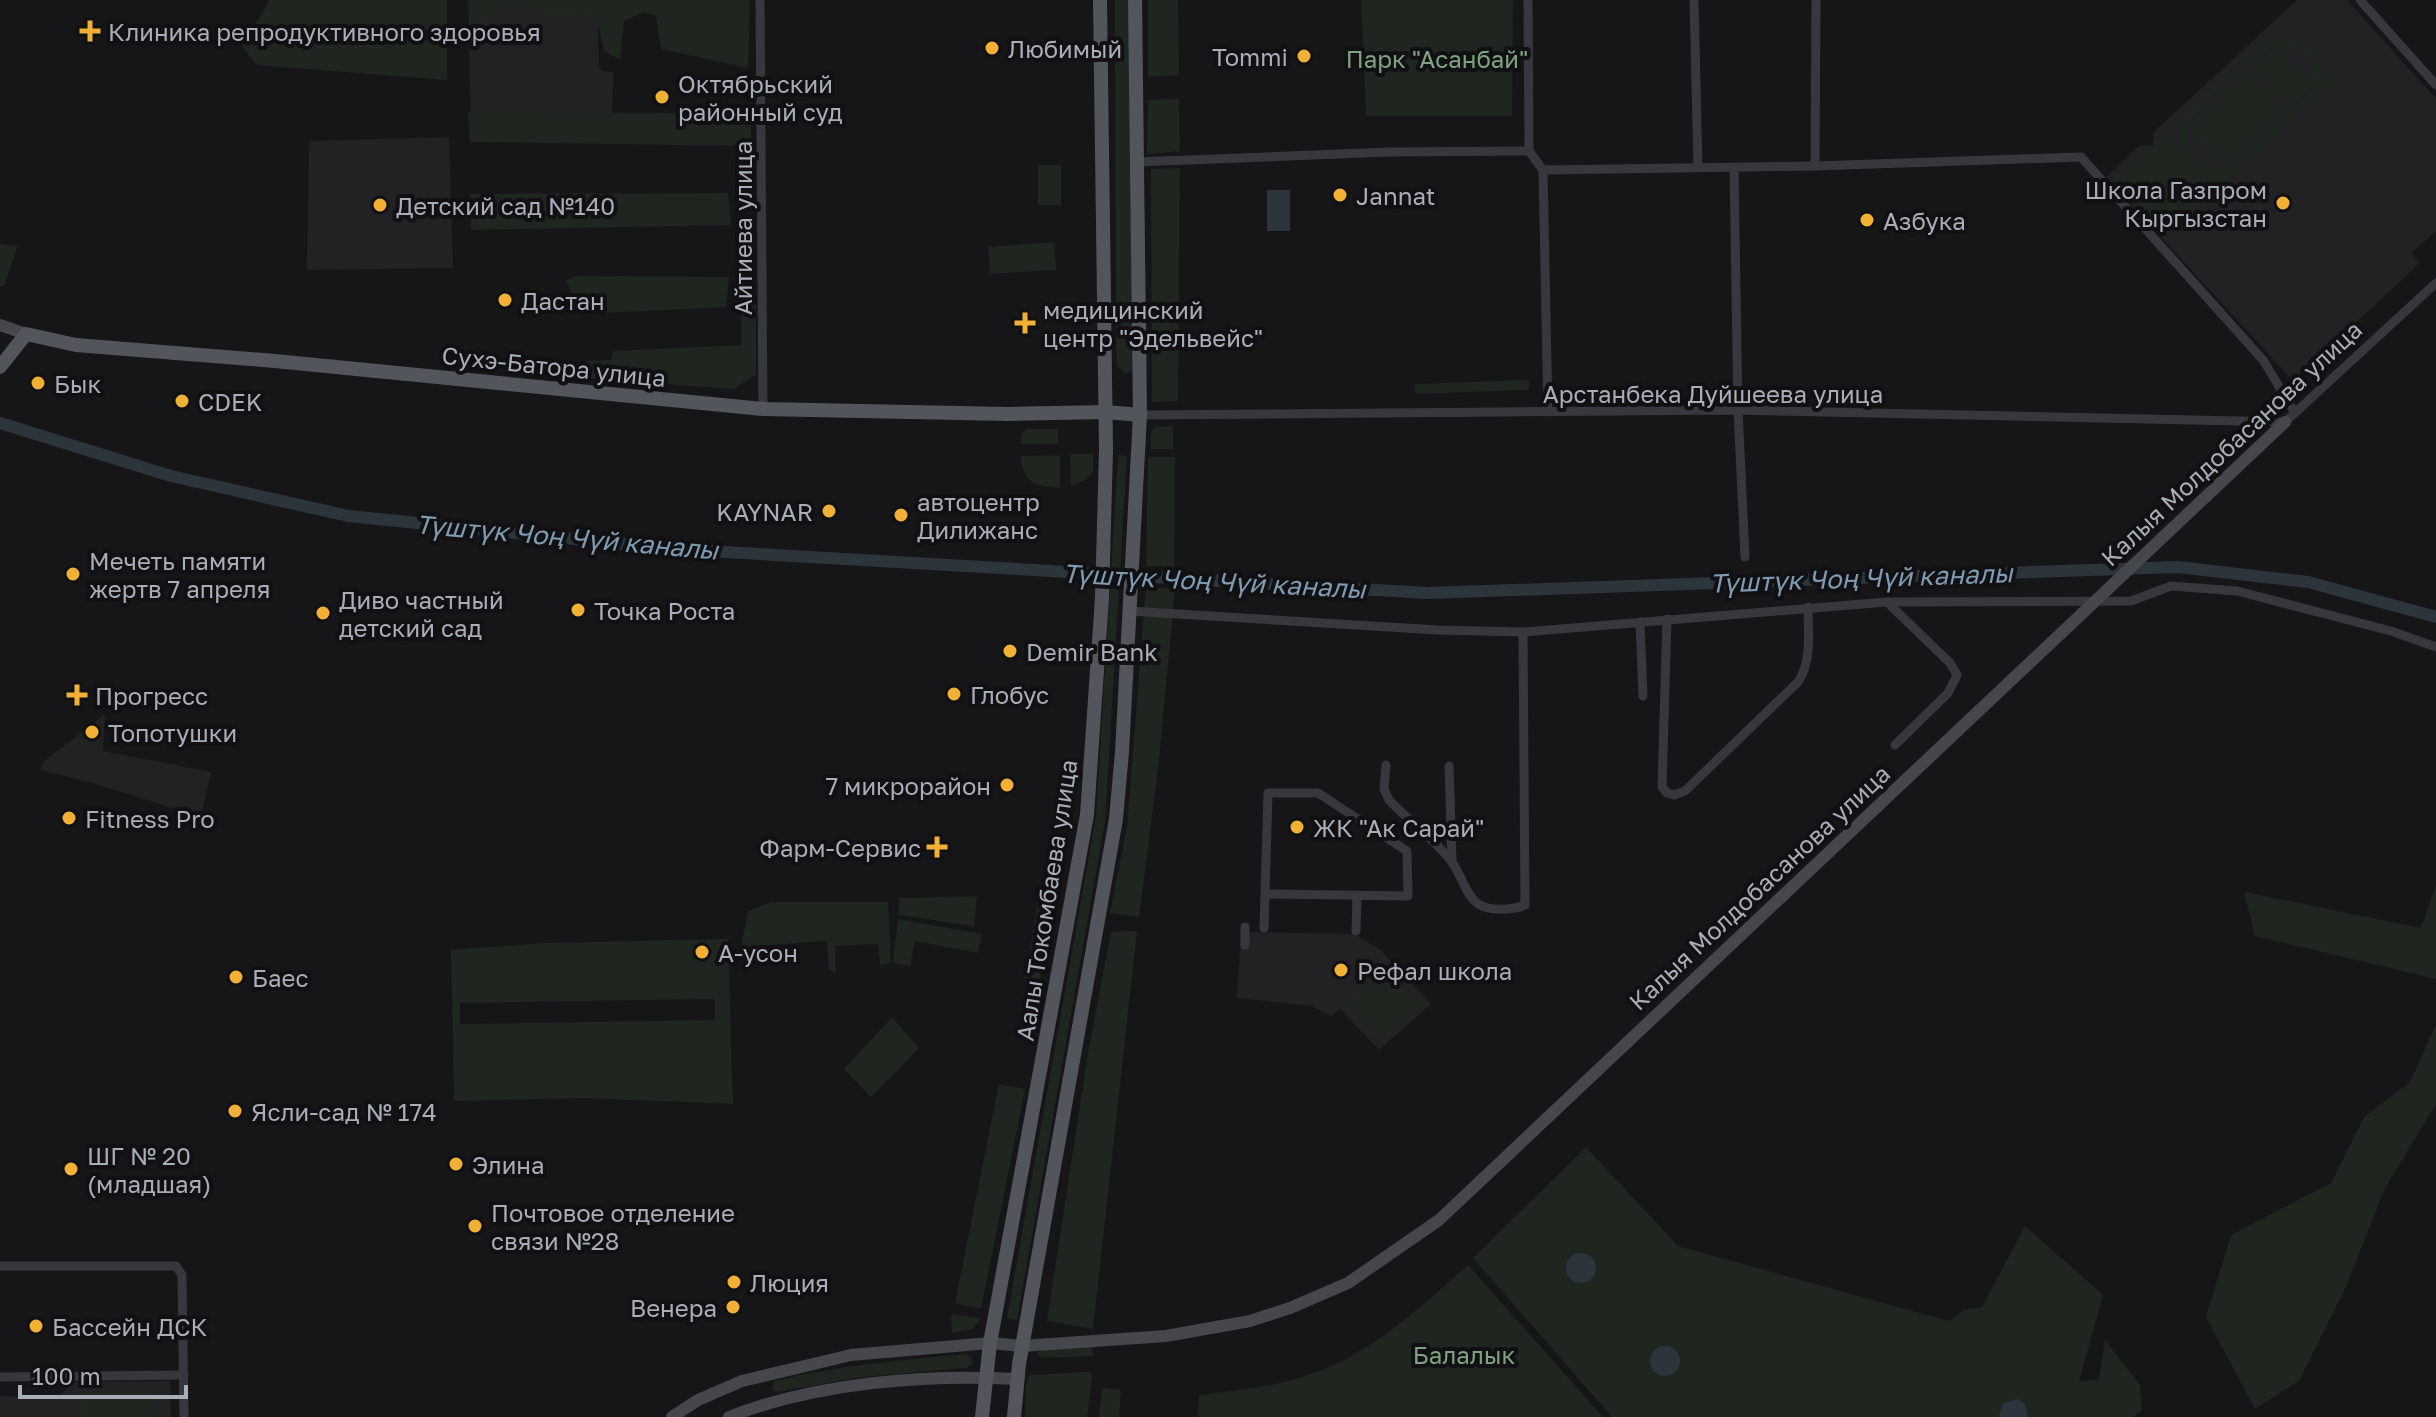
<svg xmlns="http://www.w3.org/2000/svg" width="2436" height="1417" font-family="'Golos Text',sans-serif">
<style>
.built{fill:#222225}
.green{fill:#1e261f;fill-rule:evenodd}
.water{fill:#2c353c}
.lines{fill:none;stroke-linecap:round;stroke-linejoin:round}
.canal{stroke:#2c353c;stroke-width:12}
.street{stroke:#37383d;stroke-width:9}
.secondary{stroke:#45474d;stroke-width:12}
.primary{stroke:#53555c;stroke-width:14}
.poi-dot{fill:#f2b134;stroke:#111113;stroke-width:3}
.labels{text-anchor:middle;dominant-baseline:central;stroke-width:8;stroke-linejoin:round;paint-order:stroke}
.poi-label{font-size:24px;fill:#a8adb8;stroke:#111113;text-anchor:start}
.park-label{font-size:24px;fill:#7fa381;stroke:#111113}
.street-label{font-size:24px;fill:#a8adb8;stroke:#111113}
.water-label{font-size:26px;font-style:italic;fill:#7f9bb3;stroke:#111113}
</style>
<rect width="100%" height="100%" fill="#161618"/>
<g class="built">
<path d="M468,0L597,2L599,67L602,71L613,72L612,129L471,128Z"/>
<path d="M2297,0H2347L2436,99V231L2411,253L2420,263L2293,381L2106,177L2140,145L2153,146L2154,132Z"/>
<path d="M449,137L453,268L307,270L309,141Z"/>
<path d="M105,714L103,751L211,772L201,817L96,784L40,770L42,763Z"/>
<path d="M1241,932L1354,934L1381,950L1431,1004L1379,1050L1340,1009L1331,1017L1312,1006L1237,998Z"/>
<path d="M170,1381L171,1417H0V1396L59,1397L72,1382Z"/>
</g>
<g class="green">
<path d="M270,0H447V80L256,65L242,46Z"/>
<path d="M469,0H750L748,68L661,49L656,16L645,12L624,21L620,60L604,51L596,15L545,14L511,3L485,21L478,34L471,41Z"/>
<path d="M1115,0H1129L1133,370L1126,374L1117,366L1116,347Z"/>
<path d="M1148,0H1178L1179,75L1148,77Z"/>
<path d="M1361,0H1513L1512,116H1366Z"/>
<path d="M2276,37C2312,36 2314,60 2334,82L2240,168L2234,176L2237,179L2207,206L2204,202L2186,218L2178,211L2158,229L2112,178L2147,146H2153L2154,140L2162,133L2183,155L2179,135L2187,112L2261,43ZM2283,45C2308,47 2317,67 2311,90L2235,162L2225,166L2285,110L2249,71L2189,126L2195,114L2262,52ZM2188,126L2224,165V166C2200,168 2184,151 2188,126Z"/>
<path d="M2274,47L2311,87L2289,107L2253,67Z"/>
<path d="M1179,99L1180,151L1147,154L1148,100Z"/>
<path d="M468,112L751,113V178H738V146L470,142Z"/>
<rect x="1038" y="165" width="23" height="40"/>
<path d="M1180,168L1178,401L1152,402L1151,169Z"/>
<path d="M728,193L731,225L471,230L470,194Z"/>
<path d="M1054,242L1056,270L990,274L988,247Z"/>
<path d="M0,244L18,246L4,285L0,287Z"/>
<path d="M575,276L729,277L726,307L605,313L601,303L573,295L566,281Z"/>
<path d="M741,277H756V374L735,389L579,378L585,361L611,360L613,351L741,345Z"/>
<path d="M1529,380V390L1415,394V384Z"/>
<path d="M1173,426V449H1151V432L1155,427Z"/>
<path d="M1027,429H1058V444H1020L1022,433Z"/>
<path d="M1070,454H1093V472L1087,479L1071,486Z"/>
<path d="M1060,455V488C1034,486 1024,483 1020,456Z"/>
<path d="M1118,455L1127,456L1105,822L1017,1320L1007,1318L1096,816Z"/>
<path d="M1148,457H1175L1174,567L1146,566Z"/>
<path d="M1146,587L1175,589L1159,761L1139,917L1110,913L1127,827Z"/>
<path d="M2436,884V979L2255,936L2244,892L2421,928Z"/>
<path d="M977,896L974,926L898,915L899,898Z"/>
<path d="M1038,899L1048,901L1051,909L1039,987L1025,985Z"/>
<path d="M771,902H888L891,963L880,965L878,944L835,946L836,973L829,970L827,941L741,947L748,911Z"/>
<path d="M898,919L982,934L978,953L915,941L910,966L893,963Z"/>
<path d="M1137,931L1093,1329L1047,1321L1088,1053L1111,932Z"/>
<path d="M728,939L733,1104L586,1098L454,1101L451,950L545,943ZM715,999V1020L460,1024V1003Z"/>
<path d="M1396,977L1422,1006L1385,1041L1348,1001L1372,979L1382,989Z"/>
<path d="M892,1017L919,1048L871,1097L844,1069Z"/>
<path d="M2436,1024V1104L2385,1188L2346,1287L2299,1381L2255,1409L2206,1317L2231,1235L2331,1183L2364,1117L2410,1082Z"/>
<path d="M999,1084L1025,1089L981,1309L955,1303Z"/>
<path d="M1586,1147L1678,1246L1949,1321L1964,1310L1982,1307L2025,1226L2103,1295L2079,1382L2099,1379L2105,1340L2140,1385L2142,1410L2133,1417H1612L1473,1258Z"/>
<path d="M1468,1265L1603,1417H1198L1199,1395C1238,1390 1277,1387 1314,1373C1373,1352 1422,1306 1468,1265Z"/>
<path d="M951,1314L981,1318L973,1329L952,1333Z"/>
<path d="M1092,1343L1093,1356L1044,1358L1037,1355L1041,1349Z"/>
<path d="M967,1354L972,1358V1364L966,1368L861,1377L776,1392L772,1389L774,1381C838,1365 902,1360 967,1354Z"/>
<path d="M1090,1372L1092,1377L1087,1417H1025L1026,1385L1029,1375Z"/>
<path d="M1102,1388L1121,1390L1119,1417H1099Z"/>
<path d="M82,1393H152L153,1417H82Z"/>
</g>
<g class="water">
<rect x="1267" y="190" width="23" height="41"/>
<circle cx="1581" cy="1268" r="15"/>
<circle cx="1665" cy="1361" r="15"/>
<path d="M2017,1399L2025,1404L2028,1417H1999L2003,1403Z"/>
</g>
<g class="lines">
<path class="canal" d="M0,423L171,476L348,516L674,549L1428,593L2178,567L2308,582L2436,617"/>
<g class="street">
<path d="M760,0L763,409"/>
<path d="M1528,0L1529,151L1543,170L1548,412"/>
<path d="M1694,0L1698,167"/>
<path d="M2360,0L2436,85"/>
<path d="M1137,162L1389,152L1529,151"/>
<path d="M1815,166L1816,0"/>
<path d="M1734,168L1738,410L1745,557"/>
<path d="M1543,170L1815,166L2081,157L2263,360L2295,413"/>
<path d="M1140,415L1738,410L2285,422L2436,283"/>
<path d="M1887,602L1950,663L1957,675L1948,693L1895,745"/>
<path d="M1129,611L1438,630L1523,632L1887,602L2131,601L2171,586L2237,591L2391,631L2436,647"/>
<path d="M1667,619L1662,787L1667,793L1674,795L1685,791L1799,681C1812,659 1808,631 1808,607"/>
<path d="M1640,622L1643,696"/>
<path d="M1386,765L1384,789L1389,800C1409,821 1434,839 1451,861C1461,873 1465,894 1477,903C1488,912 1513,910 1525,905L1523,632"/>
<path d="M1449,766L1452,861"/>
<path d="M1264,928L1268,793H1318L1407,851L1408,896L1265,894"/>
<path d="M1356,931L1357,895"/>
<path d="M1245,945V927"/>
<path d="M0,1266H176L182,1275L184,1417"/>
<path d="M0,1377L184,1375"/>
</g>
<g class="secondary">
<path d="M0,325L26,334"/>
<path d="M672,1417L698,1400L742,1381L851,1355L990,1343L1022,1346L1166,1336L1250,1321L1290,1308L1348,1283L1439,1220L2285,422"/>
<path d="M729,1417C815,1383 924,1374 1016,1379"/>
</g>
<g class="primary">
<path d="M0,367L26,334L76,345L275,361L763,409L1008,414L1106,412L1140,415"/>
<path d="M982,1417L990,1343L1087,815L1102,598L1106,450L1100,0"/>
<path d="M1014,1417L1019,1364L1116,819L1122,752L1140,415L1135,0"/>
</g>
</g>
<g class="poi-dot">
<path d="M86 19h8v8h8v8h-8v8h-8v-8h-8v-8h8z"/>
<circle cx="992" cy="48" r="8"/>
<circle cx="1304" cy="56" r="8"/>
<circle cx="662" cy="97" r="8"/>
<circle cx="1340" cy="195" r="8"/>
<circle cx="2283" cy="203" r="8"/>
<circle cx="380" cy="205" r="8"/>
<circle cx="1867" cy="220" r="8"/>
<circle cx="505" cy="300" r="8"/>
<path d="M1021 311h8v8h8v8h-8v8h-8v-8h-8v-8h8z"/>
<circle cx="38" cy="383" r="8"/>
<circle cx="182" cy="401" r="8"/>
<circle cx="829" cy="511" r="8"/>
<circle cx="901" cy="515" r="8"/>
<circle cx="73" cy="574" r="8"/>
<circle cx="578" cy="610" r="8"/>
<circle cx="323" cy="613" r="8"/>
<circle cx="1010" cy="651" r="8"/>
<circle cx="954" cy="694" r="8"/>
<path d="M73 683h8v8h8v8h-8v8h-8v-8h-8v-8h8z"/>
<circle cx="92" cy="732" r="8"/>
<circle cx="1007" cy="785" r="8"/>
<circle cx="69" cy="818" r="8"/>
<circle cx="1297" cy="827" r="8"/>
<path d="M933 835h8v8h8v8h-8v8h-8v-8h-8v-8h8z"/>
<circle cx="702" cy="952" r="8"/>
<circle cx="1341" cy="970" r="8"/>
<circle cx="236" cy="977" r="8"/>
<circle cx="235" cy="1111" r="8"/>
<circle cx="456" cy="1164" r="8"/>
<circle cx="71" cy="1169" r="8"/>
<circle cx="475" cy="1226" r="8"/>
<circle cx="734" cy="1282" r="8"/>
<circle cx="733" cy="1307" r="8"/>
<circle cx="36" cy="1326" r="8"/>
</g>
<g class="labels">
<g class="poi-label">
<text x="108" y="31">Клиника репродуктивного здоровья</text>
<text x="1008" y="48">Любимый</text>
<text x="1288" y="56" text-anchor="end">Tommi</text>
<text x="678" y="83">Октябрьский<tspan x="678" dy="28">районный суд</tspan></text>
<text x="2267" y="189" text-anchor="end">Школа Газпром<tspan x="2267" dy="28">Кыргызстан</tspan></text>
<text x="1356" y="195">Jannat</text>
<text x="396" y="205">Детский сад №140</text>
<text x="1883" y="220">Азбука</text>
<text x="521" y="300">Дастан</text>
<text x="1043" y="309">медицинский<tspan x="1043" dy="28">центр "Эдельвейс"</tspan></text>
<text x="54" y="383">Бык</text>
<text x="198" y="401">CDEK</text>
<text x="917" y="501">автоцентр<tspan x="917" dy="28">Дилижанс</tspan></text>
<text x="813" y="511" text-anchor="end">KAYNAR</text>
<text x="89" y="560">Мечеть памяти<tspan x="89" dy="28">жертв 7 апреля</tspan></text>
<text x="339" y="599">Диво частный<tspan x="339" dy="28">детский сад</tspan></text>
<text x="594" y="610">Точка Роста</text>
<text x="1026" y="651">Demir Bank</text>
<text x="970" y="694">Глобус</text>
<text x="95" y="695">Прогресс</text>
<text x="108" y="732">Топотушки</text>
<text x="991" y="785" text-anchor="end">7 микрорайон</text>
<text x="85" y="818">Fitness Pro</text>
<text x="1313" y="827">ЖК "Ак Сарай"</text>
<text x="921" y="847" text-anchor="end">Фарм-Сервис</text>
<text x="718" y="952">А-усон</text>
<text x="1357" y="970">Рефал школа</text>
<text x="252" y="977">Баес</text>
<text x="251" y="1111">Ясли-сад № 174</text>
<text x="87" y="1155">ШГ № 20<tspan x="87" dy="28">(младшая)</tspan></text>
<text x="472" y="1164">Элина</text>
<text x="491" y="1212">Почтовое отделение<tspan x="491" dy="28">связи №28</tspan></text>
<text x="750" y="1282">Люция</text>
<text x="717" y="1307" text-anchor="end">Венера</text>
<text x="52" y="1326">Бассейн ДСК</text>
</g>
<g class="park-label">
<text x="1437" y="58">Парк "Асанбай"</text>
<text x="1464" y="1354">Балалык</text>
</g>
<g class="street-label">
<text transform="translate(742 228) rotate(-90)">Айтиева улица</text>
<text transform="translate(554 366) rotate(6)">Сухэ-Батора улица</text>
<text x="1713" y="393">Арстанбека Дуйшеева улица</text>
<text transform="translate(2231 443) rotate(-43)">Калыя Молдобасанова улица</text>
<text transform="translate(1759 887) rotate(-43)">Калыя Молдобасанова улица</text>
<text transform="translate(1046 900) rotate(-81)">Аалы Токомбаева улица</text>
</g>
<g class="water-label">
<text transform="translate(567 537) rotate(5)">Түштүк Чоң Чүй каналы</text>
<text transform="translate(1861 578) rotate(-2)">Түштүк Чоң Чүй каналы</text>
<text transform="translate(1214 581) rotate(3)">Түштүк Чоң Чүй каналы</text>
</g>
</g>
<path d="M20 1385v12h166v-12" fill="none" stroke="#a8adb8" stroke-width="4"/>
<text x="32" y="1385" font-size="24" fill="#a8adb8" stroke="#111113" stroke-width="6" paint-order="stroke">100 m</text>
</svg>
